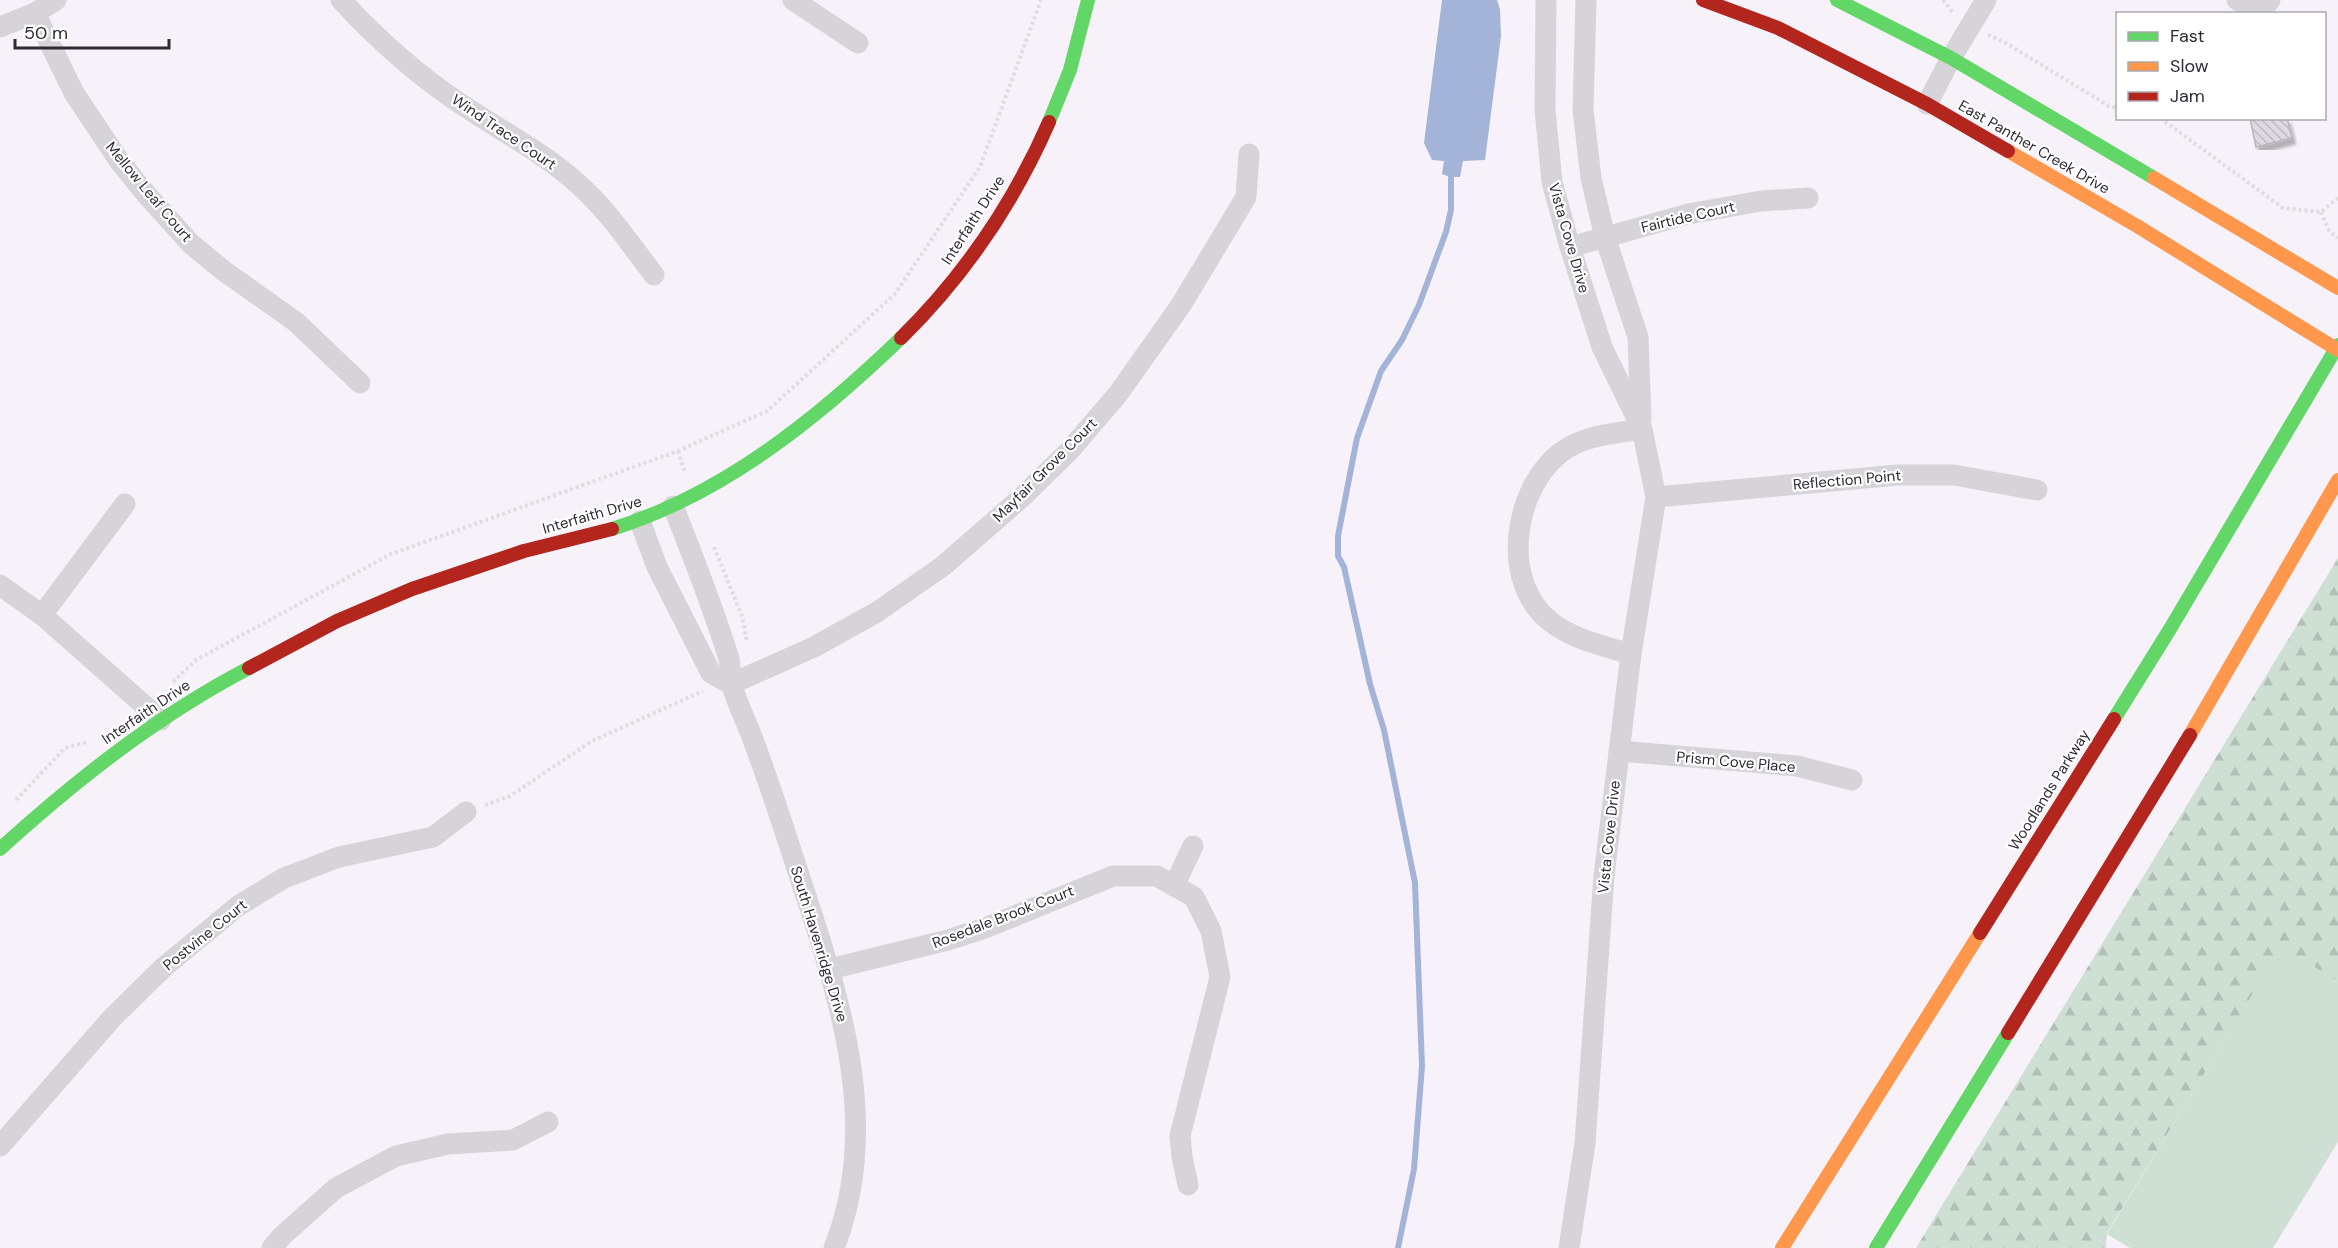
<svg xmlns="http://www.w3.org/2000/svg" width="2338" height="1248" font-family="'DM Sans',sans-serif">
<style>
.green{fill:#cedfd3}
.forest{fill:url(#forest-firs)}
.water{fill:#a4b4d8}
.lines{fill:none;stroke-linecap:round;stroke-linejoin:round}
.stream{stroke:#a4b4d8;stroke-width:6}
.building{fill:url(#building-back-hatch);stroke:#b8b3bb;stroke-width:1.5;filter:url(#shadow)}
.path{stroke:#dedde0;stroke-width:4;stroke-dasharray:3 3;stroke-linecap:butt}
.street{stroke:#d6d4d8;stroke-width:21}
.fast{stroke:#63d668;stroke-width:14}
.slow{stroke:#ff974d;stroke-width:14}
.jam{stroke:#b3261e;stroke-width:14}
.labels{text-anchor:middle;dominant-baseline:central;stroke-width:4.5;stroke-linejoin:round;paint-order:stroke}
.street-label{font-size:15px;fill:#302933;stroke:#fff}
</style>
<defs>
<pattern id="forest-firs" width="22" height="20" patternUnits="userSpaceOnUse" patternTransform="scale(1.5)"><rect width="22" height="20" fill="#cedfd3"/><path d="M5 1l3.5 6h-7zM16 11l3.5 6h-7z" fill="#b1bfb6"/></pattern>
<pattern id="building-back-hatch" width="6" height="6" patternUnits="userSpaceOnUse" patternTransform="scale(1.5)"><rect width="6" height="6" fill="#dfd9e2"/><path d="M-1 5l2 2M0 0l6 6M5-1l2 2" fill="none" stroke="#c0bac2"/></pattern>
<filter id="shadow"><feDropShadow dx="3.5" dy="6" stdDeviation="1.5" flood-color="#0004"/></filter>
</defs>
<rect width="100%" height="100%" fill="#f7f2fa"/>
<path class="green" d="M2281,946L2338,981V1142L2273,1248H2130L2107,1234Z"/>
<path class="forest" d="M2338,558V981L2281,947L2107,1233L2106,1248H1916Z"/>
<path class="water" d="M1442,0H1497L1500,9L1501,36L1485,160L1463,161L1460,177H1450L1442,174L1444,161L1432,160L1424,143Z"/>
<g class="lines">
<path class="stream" d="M1398,1248L1414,1169L1422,1066L1415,883L1384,730L1370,684L1344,567L1338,556V536L1357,438L1381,371L1402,340L1419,305L1446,232L1451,210V170"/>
</g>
<path class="building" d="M2250,118H2287L2292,138L2256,147Z"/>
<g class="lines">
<g class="path">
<path d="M1943,0L1954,14"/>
<path d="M1988,35L2004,42L2109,106L2118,108"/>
<path d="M2160,118L2283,208L2321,212L2338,198"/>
<path d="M2321,212L2329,231L2338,238"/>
<path d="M678,451L685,473"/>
<path d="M714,547L742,616L747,642"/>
<path d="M173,682L196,660L391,554L678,451L767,411L895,294L980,167L1041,0"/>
<path d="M16,800L65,748L87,742"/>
<path d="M485,805L510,796L592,741L703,691"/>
</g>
<g class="street">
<path d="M341,0C377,39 417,75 461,104C501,131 543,152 578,184C608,210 630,244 654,275"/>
<path d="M793,0L858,43"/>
<path d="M1546,0L1545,110L1552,182L1570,247L1602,347L1642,429L1656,497L1631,654L1604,876L1585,1143L1569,1248"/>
<path d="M1586,0L1583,110L1591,178L1605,237L1638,337L1641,419"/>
<path d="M2237,0L2251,6L2268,3L2270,0"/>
<path d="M35,13L74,93L120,162L146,194L191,244L224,271L296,322L360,383"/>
<path d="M0,27L35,13L56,0"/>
<path d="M1927,104L1951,58L1986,0"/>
<path d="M1570,247L1688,214L1761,201L1808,198"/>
<path d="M1656,497L1898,475H1954L2037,490"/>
<path d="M673,506C693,556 713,607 729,659C731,667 729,677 732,686C738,706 748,725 755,745C774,796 790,848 807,899C844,1012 880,1132 834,1248"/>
<path d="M640,521L657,567L711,673L731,684"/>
<path d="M0,585L42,615L161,720"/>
<path d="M42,615L125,504"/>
<path d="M1631,654C1604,646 1574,640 1551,622C1500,583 1513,491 1559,454C1582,435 1613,434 1642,429"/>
<path d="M731,684L814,647L877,612L943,566L1021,498L1070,450L1118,394L1181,305L1246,197L1249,154"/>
<path d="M1619,751L1797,766L1852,780"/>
<path d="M1174,886L1193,846"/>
<path d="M830,969L948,940L985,928L1113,876H1157L1194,897L1211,931L1220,977L1180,1136L1182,1157L1188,1185"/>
<path d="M0,1146L112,1018L164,967L238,906L284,878L339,857L433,837L466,812"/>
<path d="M272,1248L282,1236L336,1188L396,1156L448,1144L513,1140L548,1122"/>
</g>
<g class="fast">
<path d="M1837,0L1951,58L2154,178"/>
<path d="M1049,122L1070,70L1088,0"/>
<path d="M612,529C724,494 818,418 901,338"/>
<path d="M2114,719L2170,629L2338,345"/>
<path d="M0,849C76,780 157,716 249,668"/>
<path d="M1876,1248L2008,1033"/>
</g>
<g class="slow">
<path d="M2008,151L2137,226L2338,350"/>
<path d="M2154,178L2338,288"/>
<path d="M2190,735L2338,480"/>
<path d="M1782,1248L1980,933"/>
</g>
<g class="jam">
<path d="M1703,0L1778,28L1927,104L2008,151"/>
<path d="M901,338C963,277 1014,202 1049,122"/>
<path d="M249,668L337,621L412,589L524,551L612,529"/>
<path d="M1980,933L2114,719"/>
<path d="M2008,1033L2190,735"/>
</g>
</g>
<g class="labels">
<g class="street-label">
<text transform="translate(504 132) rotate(34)">Wind Trace Court</text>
<text transform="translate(2034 147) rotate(30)">East Panther Creek Drive</text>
<text transform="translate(149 192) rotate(50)">Mellow Leaf Court</text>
<text transform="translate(1688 217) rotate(-13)">Fairtide Court</text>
<text transform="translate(973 220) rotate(-57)">Interfaith Drive</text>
<text transform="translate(1569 238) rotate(74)">Vista Cove Drive</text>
<text transform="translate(1045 470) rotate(-45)">Mayfair Grove Court</text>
<text transform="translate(1847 480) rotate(-5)">Reflection Point</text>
<text transform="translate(592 515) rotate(-16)">Interfaith Drive</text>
<text transform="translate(146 712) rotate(-34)">Interfaith Drive</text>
<text transform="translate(1736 762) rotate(5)">Prism Cove Place</text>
<text transform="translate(2049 790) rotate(-58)">Woodlands Parkway</text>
<text transform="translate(1609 837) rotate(-84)">Vista Cove Drive</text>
<text transform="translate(1003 917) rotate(-21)">Rosedale Brook Court</text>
<text transform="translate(205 935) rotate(-39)">Postvine Court</text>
<text transform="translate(819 944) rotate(73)">South Havenridge Drive</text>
</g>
</g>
<rect x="2116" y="12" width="210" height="108" fill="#ffffff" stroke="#aca9ad" stroke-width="1.5"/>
<rect x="2128" y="32" width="30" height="9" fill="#63d668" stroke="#aca9ad" stroke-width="1.5"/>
<text x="2170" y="42" font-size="18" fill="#302933">Fast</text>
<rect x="2128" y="62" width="30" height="9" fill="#ff974d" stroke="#aca9ad" stroke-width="1.5"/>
<text x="2170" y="72" font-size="18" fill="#302933">Slow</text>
<rect x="2128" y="92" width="30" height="9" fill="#b3261e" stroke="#aca9ad" stroke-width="1.5"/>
<text x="2170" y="102" font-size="18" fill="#302933">Jam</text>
<path d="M15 39v9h154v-9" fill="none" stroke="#302933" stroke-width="3"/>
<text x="24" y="39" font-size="18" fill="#302933" stroke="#ffffff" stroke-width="4.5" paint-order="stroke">50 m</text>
</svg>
